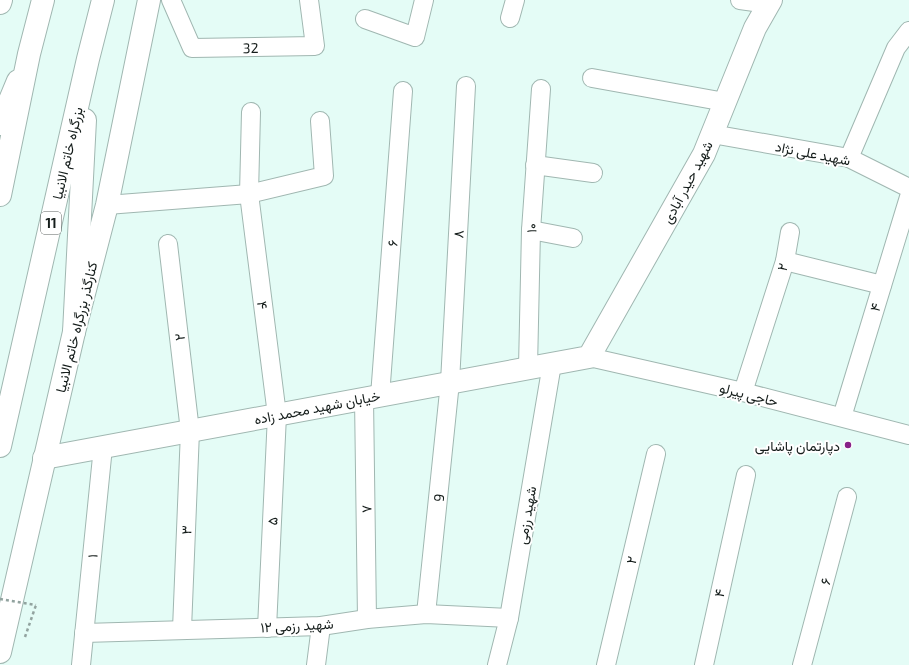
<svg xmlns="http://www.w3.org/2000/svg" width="909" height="665" font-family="'Exo 2',Vazirmatn,sans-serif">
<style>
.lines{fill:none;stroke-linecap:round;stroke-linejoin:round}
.street-casing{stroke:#a0b7b1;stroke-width:20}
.secondary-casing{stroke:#a0b7b1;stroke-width:24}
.highway-casing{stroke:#a0b7b1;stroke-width:24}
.path{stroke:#92a39f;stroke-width:2.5;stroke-dasharray:3 3;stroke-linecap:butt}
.street{stroke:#fff;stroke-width:18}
.secondary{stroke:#fff;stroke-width:22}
.highway{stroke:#fff;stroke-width:22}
.path-bridge{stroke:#92a39f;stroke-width:2.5;stroke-dasharray:3 3;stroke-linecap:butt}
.poi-dot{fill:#882188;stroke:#fff;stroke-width:1.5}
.labels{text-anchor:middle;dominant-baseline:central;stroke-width:4;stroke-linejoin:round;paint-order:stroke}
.shield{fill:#fff;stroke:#5b615f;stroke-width:1}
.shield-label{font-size:13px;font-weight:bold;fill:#151d1b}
.street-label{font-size:14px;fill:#151d1b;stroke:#fff}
.poi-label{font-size:14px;fill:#151d1b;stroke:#fff;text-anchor:end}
</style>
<rect width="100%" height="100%" fill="#e4fcf6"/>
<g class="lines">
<g class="street-casing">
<g id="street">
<path id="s1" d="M171,0L192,48L315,46L309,0"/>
<path d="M740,0L768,4"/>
<path d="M510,18L515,0"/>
<path d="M365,19L415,37L424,0"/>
<path d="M592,78L725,102"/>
<path d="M251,112L249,194L277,415L267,628"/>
<path d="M712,134L849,158L909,188"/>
<path d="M849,158L896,48L909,31"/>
<path d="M535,165L593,173"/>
<path d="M107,205L249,194L324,176L320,121"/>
<path d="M531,230L573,238"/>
<path d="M168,244L190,431L182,629"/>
<path d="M785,261L882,285"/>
<path d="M589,357L743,392L909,435"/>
<path d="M528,368L531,230L541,89"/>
<path d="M743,392L785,261L790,232"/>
<path d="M380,396L403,91"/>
<path d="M364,398L367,619"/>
<path d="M842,417L909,197"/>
<path id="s2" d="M426,614L450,382L466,86"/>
<path d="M84,633L321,626L367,619L426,614L509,618"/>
<path d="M81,665L103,447"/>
<path d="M316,665L321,626"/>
<path d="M497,665L509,618L552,364"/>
<path d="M606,665L656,454"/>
<path d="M704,665L746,475"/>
<path d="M802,665L847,497"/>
</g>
</g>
<g class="secondary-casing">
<g id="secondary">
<path d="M0,3L1,0"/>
<path d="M0,124L18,81"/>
<path d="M44,458L589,357L704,154L755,28L771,0"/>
<path d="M0,652L74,332L107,205L149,0"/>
</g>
</g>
<g class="highway-casing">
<g id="highway">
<path d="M0,195L29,54L43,0"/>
<path d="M74,332L85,120"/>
<path d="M0,446L88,59L103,0"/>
</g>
</g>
<path class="path" d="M25,637L36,605"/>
<use href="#street" class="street"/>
<use href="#secondary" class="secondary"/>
<use href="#highway" class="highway"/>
<path class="path-bridge" d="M0,599L36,605"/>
</g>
<circle class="poi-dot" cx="848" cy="445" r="4"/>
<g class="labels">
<rect class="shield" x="41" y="212" width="20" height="22" rx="3"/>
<g class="shield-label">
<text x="51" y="223">11</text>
</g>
<g class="street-label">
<text stroke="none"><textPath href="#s1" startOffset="111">32</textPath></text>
<text transform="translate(67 153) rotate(-77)">بزرگراه خاتم الانبیا</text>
<text transform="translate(813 153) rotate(11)">شهید علی نژاد</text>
<text transform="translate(687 182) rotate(-62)">شهید حیدر آبادی</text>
<text transform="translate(531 228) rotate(-87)">۱۰</text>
<text transform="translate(458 234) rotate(-87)">۸</text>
<text transform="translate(392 243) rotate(-86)">۶</text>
<text transform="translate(782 267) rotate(-74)">۲</text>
<text transform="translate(263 305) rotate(83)">۴</text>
<text transform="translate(875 307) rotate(-73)">۴</text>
<text transform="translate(76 327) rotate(-76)">کنارگذر بزرگراه خاتم الانبیا</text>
<text transform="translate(179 337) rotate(-97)">۲</text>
<text transform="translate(749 394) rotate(14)">حاجی پیرلو</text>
<text transform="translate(317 407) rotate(-11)">خیابان شهید محمد زاده</text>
<text stroke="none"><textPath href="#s2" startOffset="117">9</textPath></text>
<text transform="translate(366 509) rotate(-91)">۷</text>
<text transform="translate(526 515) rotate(-80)">شهید رزمی</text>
<text transform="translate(272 521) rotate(-87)">۵</text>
<text transform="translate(186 530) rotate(-88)">۳</text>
<text transform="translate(92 556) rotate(-84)">۱</text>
<text transform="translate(631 560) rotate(-77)">۲</text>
<text transform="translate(825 581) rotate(-75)">۶</text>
<text transform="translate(719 593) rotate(-78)">۴</text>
<text transform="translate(297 625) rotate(-3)">شهید رزمی ۱۲</text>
</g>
<g class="poi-label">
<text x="840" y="445">دپارتمان پاشایی</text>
</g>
</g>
</svg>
